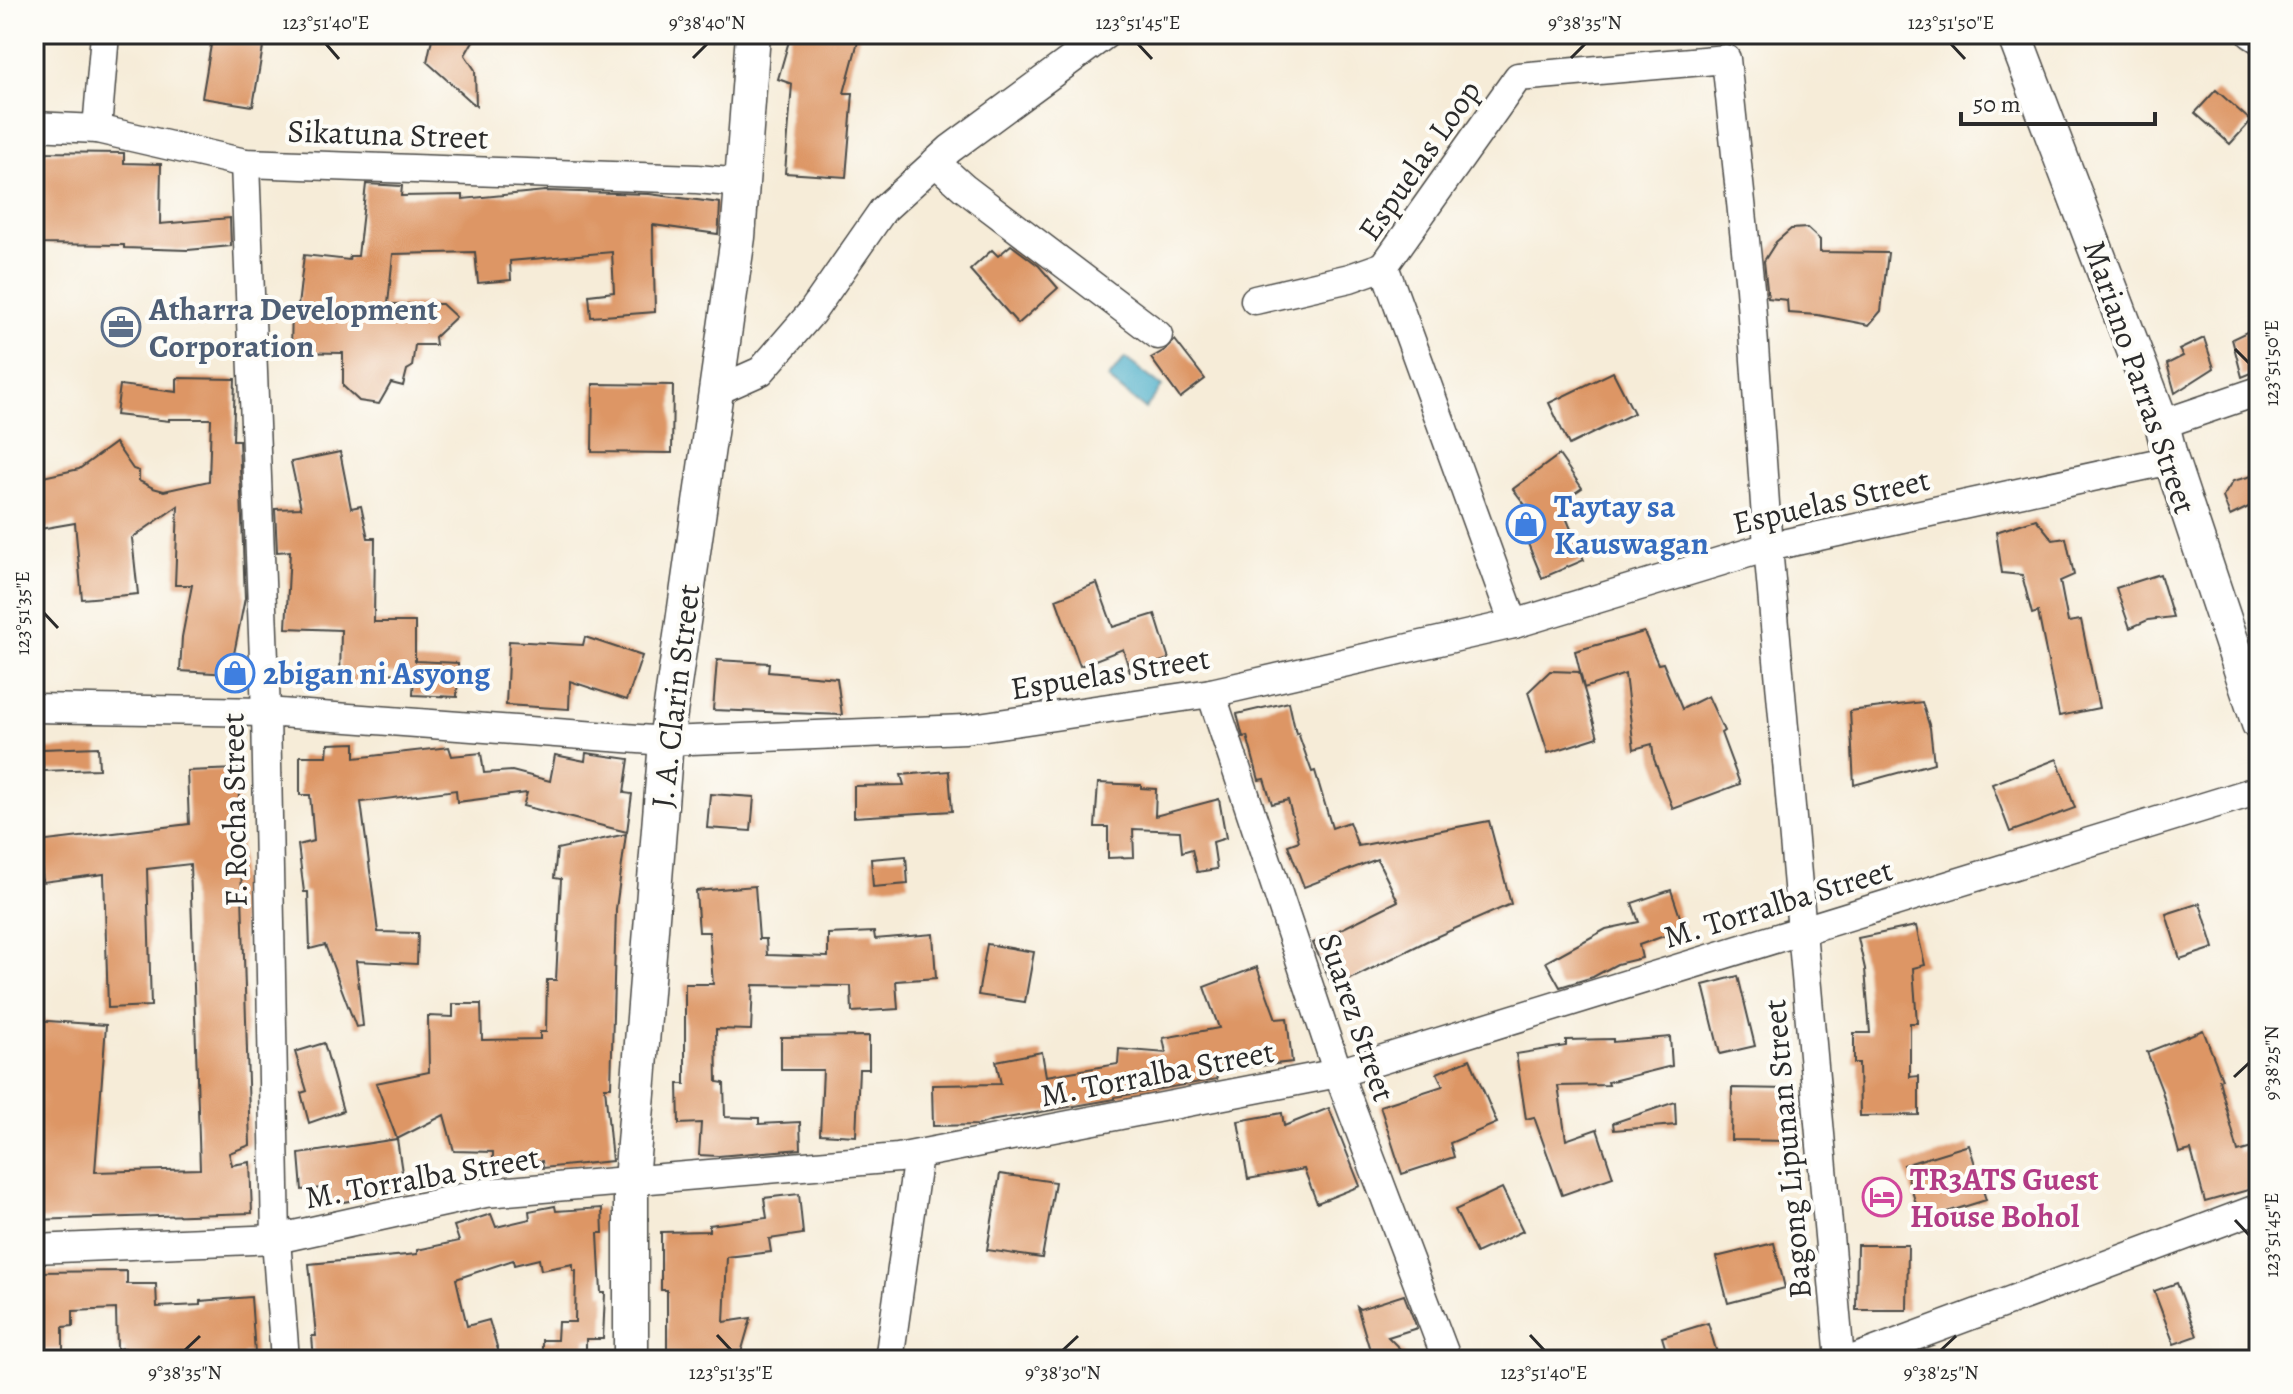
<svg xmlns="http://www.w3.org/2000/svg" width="2293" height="1394" font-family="Alegreya,serif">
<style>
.water{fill:#47acc7;stroke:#396c79;stroke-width:2}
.building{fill:#dd9665}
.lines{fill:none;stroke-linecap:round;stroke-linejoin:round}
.minor-casing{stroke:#494845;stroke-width:31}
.major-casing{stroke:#494845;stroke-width:37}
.minor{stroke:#fff;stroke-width:28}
.major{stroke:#fff;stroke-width:34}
.ticks{fill:none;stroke:#2b2b2b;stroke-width:3}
.labels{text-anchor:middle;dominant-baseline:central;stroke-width:8;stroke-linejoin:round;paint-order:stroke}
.street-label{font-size:32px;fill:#2b2b2b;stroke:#fdfcf7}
.service-label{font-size:32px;font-weight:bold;fill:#4e5e75;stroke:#fdfcf7;text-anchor:start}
.shop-label{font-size:32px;font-weight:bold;fill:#366cbe;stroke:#fdfcf7;text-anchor:start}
.hotel-label{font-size:32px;font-weight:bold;fill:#b23c85;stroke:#fdfcf7;text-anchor:start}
.neatline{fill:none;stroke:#2b2b2b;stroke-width:3}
.ticks-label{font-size:20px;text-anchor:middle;fill:#2b2b2b}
</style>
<rect width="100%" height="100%" fill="#fdfcf7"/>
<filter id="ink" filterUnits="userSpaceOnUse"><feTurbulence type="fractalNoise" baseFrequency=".0125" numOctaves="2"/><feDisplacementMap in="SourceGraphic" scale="16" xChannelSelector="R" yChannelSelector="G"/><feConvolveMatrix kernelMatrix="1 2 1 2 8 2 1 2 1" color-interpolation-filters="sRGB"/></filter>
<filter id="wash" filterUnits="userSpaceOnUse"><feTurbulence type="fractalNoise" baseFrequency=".006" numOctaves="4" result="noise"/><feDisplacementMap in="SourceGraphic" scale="32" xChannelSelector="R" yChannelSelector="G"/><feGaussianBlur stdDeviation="1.8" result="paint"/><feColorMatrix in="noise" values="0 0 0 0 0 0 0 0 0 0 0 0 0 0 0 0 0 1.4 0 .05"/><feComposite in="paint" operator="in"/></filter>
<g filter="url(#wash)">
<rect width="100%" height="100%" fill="#f6ecd8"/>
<path class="water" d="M1125,358L1162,387L1145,409L1108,379Z"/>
<g id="blocks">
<g class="building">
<path d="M433,34H461L473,41L465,55L475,70L476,106L427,62Z"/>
<path d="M791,34H860L844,93H853L846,177L785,173L792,84L778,79Z"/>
<path d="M212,39L263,47L253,106L202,98Z"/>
<path d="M2216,90L2251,121L2230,144L2195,113Z"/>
<path d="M34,152L124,153V163L161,164L160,224L230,218L231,246L188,250L124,248V245L34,244Z"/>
<path d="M366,184L402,186L401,196L463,195V199L545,191L649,194L720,203L719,224L718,234L653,225L655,312L591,317L589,295L614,292L612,252L510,261L511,280L478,283L475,252L393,254L388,304H442L456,317L435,337L436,345H415L412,367L407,370L403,386L391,383L379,404L359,401L343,386V353L291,352L292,306H298L304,255L349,260L350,256H358Z"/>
<path d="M1807,228L1820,240V252L1888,253L1881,311L1869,325L1818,315L1788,313L1787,300L1768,298L1764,261L1776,242L1791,229Z"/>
<path d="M1011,245L1039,266L1058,288L1018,324L970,270L992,250L998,256Z"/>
<path d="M2259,326V370L2242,377L2232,339Z"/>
<path d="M2204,338L2214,368L2175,393L2167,364L2183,356L2179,350Z"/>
<path d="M1175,340L1205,379L1180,398L1151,358L1165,350Z"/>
<path d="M1613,372L1634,413L1569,445L1549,403Z"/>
<path d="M177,378L235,379L233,440H239L245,598L230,674L180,671L182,637L192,585H175L178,506L132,538L138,594L82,599L75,523L34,530V479L79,469L115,443L133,469L139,471V481L153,488L164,491L209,481L211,419H169V421L116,415L120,385L177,392Z"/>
<path d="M593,384L673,385L672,453L592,452Z"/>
<path d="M340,452L351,508L361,506L368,538H375L374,622H415V661L458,663L457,697L413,695L414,674L372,673V683H340L341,630L286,628L290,551L277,552L275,509L301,508L291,462Z"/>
<path d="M1559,455L1582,488L1560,503L1584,560L1542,578L1520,524L1535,518L1513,489Z"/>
<path d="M2259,474V502L2230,516L2223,497L2233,481Z"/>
<path d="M2036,519L2053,540L2066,538L2074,575L2060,581L2068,622L2081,620L2099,708L2059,716L2038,612L2032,614L2022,575L2002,573L1996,532Z"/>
<path d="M2160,574L2173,617L2148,620L2130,628L2116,588Z"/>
<path d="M1097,583L1113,627L1155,614L1169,659L1130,672L1123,649L1080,666L1056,599Z"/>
<path d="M1644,632L1658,664L1663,663L1682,709L1708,696L1724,731L1721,733L1740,784L1673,809L1654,759L1652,744L1634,749L1625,674L1584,688L1575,651Z"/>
<path d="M585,637L642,656L627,700L570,681L569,709L506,705L509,641L583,645Z"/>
<path d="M717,660L769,663L768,672L837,678L842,715L713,710Z"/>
<path d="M1550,671L1579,672L1598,737L1548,753L1528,692Z"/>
<path d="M1289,702L1296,734L1298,733L1312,772L1315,771L1332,828L1349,822L1358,846L1489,821L1511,904L1429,940L1333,988L1313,943L1398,901L1377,859L1304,887L1288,845L1299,841L1288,800L1272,804L1264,779L1259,780L1247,736L1243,737L1237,714Z"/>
<path d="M1922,702L1930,728L1934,763L1854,785L1850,711Z"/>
<path d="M355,743V758L449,747L452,756L481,753L484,773L512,771L550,781L555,755L585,761L586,753L629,759L624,793L632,794L627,832L523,806L527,793L457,802L456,790L361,802L378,932L418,933L417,964L356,961L363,1026L356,1027L325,945L310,949L308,892H304L298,845L314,841L310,795H300V756H327L328,744Z"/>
<path d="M98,747L99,769L43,771L42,749Z"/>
<path d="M2057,759L2075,808L2010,832L1992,784Z"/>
<path d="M238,769L250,1145L229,1153L232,1165L250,1162L252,1213L34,1220V1020L106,1025L95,1172L200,1169L190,864L147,869L151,1006L108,1008L104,874L43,882L38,842L189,824L187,771Z"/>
<path d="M949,771L952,811L854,817V786L904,785L901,775Z"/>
<path d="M1098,783L1141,785V788L1156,789L1155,816L1219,799L1226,838L1213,842L1217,869L1197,872L1192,849L1182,852L1180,831L1133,829L1134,857L1108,858V827H1095Z"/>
<path d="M710,794L754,797L751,831L707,828Z"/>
<path d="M626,834L616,909L611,1087H605L612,1161L543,1168L542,1161L493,1164V1152L454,1151L444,1115L397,1139L376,1083L429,1072L428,1016L453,1017V1004H481L482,1040L540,1039V1032H546L547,980H556L561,879L554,878L557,849Z"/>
<path d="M906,856L908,884L873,887L871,859Z"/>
<path d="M755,886L759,939H766L767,955L828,957V934L874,932L875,939L933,934L936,978L896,981L898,1009L852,1012L851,986L753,985L751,1030L716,1029L717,1082L724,1083L725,1117L759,1118V1124L800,1122L801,1149L718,1156L699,1155L701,1123L679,1124L678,1084H685V984H713L709,932H699L696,891Z"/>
<path d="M1671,890L1684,929L1639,945L1642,958L1617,964L1593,977L1560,987L1546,962L1606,929L1639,922L1632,903Z"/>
<path d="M2200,903L2214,948L2180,959L2166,914Z"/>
<path d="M1916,926L1925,965L1913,968L1917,1023H1910V1077L1919,1076V1115L1860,1116L1859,1063H1854V1033H1870L1865,969L1858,938Z"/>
<path d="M987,944L1034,952L1025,1002L978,995Z"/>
<path d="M1257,967L1276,1019L1287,1018L1292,1062L1215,1071L1217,1079L1115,1097V1099L990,1121L979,1125L933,1126L932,1085L1001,1084L996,1061L1042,1052L1046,1076L1118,1064L1119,1049L1166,1053L1163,1038L1219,1028L1204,987Z"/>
<path d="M1738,976L1755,1046L1720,1054L1703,985Z"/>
<path d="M2203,1030L2222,1079L2219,1080L2238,1152L2259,1146V1187L2205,1202L2191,1150L2179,1153L2162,1091L2147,1052Z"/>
<path d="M869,1036V1069H859L856,1136L820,1134L823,1070H781V1037Z"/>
<path d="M1670,1037L1672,1066L1608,1082L1609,1085L1558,1086L1566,1140L1597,1129L1613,1177L1562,1195L1534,1117L1526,1119L1516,1054L1566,1046V1040L1613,1039V1042Z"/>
<path d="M324,1043L343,1111L309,1123L301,1093L307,1091L295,1052Z"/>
<path d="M1470,1059L1497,1123L1450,1143L1454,1157L1402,1174L1380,1106L1443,1086L1437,1073Z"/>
<path d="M1732,1088L1795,1089L1794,1141L1731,1140Z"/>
<path d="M1675,1102L1676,1125L1614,1130L1613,1123Z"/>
<path d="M1329,1108L1360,1186L1317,1203L1304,1169L1248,1179L1238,1121L1282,1113L1284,1126Z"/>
<path d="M397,1139L405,1192L325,1205L322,1188L302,1190L299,1154Z"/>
<path d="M1969,1145L1986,1200L1921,1220L1904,1165Z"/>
<path d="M1000,1174L1055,1182L1042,1258L987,1250Z"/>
<path d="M1502,1188L1523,1231L1476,1253L1455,1210Z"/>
<path d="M799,1194L803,1234L769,1239L771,1252L727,1257L724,1322L751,1318L741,1353L667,1357V1290H661V1232L709,1231V1225L767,1218L764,1198Z"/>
<path d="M555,1206L556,1211L602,1208L603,1233H598L601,1293H605L603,1339H586V1360H542V1340H557L558,1322H575L576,1271H573V1264L541,1270L539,1259L514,1265L513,1260L456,1279L467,1326L489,1320L501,1360H314L312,1336H316L309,1264L417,1254V1250L459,1241L454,1226L491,1214L496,1227L530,1219L529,1211Z"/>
<path d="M1774,1243L1785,1288L1728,1303L1716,1257Z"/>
<path d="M1857,1245H1908L1907,1310H1856Z"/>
<path d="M127,1271V1284H156L157,1307L200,1305V1301L251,1297L255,1353L243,1354V1360H215V1356L174,1360H126L125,1348L117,1349L116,1309L73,1311V1326L63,1327V1350H34V1272Z"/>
<path d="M2177,1283L2197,1336L2174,1344L2154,1291Z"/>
<path d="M1404,1295L1417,1328L1388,1337L1411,1360H1373L1357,1307L1360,1309Z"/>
<path d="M1708,1323L1719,1360H1669L1662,1337Z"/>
</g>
</g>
</g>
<g filter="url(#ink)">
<use href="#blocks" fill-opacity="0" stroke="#494845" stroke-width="2"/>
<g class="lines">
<g class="minor-casing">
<g id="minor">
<path d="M2251,34L2259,39"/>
<path d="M34,126L97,129L245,163L697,179L742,183"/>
<path d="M97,129L105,34"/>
<path d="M935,162L964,188L1158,335"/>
<path d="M245,163L266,712L276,1239L285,1360"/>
<path d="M1255,300L1350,278L1384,266"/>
<path d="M716,391L761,371L812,312L883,210L950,149L1106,34"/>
<path d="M2162,424L2259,391"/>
<path d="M1514,624L1384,266L1518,77L1726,59L1750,288L1768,547L1840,1360"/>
<path d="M1211,693L1338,1073L1447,1360"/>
<path d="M34,708L266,712L666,741L965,729L1211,693L1514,624L1768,547L2171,460"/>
<path d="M34,1249L276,1239L485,1193L898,1158L1338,1073L2259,790"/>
<path d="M889,1360L918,1155"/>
<path d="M1851,1360L2259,1208"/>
</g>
</g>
<g class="major-casing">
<g id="major">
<path d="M2014,34L2162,424L2171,460L2259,724"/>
<path d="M631,1360V1181L666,741L738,237L753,34"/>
</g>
</g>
<use href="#minor" class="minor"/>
<use href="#major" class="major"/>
</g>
</g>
<path class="ticks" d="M326,44L339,59M1138,44L1152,59M1951,44L1965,59M693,58L707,44M1571,58L1585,44M2235,349L2249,363M44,613L58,628M2234,1077L2249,1063M2235,1220L2249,1235M717,1335L731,1350M1530,1335L1544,1350M185,1350L200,1336M1063,1350L1078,1336M1941,1350L1956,1336"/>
<defs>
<g id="office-ring" transform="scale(2)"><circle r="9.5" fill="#fdfcf7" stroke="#5c6f8a" stroke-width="1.5"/><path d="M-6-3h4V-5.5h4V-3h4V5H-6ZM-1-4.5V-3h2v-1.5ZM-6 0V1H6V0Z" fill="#5c6f8a"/></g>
<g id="shop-ring" transform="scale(2)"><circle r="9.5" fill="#fdfcf7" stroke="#3f7fe0" stroke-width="1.5"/><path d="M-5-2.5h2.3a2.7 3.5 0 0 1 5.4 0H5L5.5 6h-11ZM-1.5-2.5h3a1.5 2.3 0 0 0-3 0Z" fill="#3f7fe0"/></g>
<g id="hotel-ring" transform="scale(2)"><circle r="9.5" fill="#fdfcf7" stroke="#d1479c" stroke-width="1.5"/><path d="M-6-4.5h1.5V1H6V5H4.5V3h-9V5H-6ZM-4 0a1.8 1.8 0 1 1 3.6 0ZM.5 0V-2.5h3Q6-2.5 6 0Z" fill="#d1479c"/></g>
</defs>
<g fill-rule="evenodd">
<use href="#office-ring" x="121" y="327"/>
<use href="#shop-ring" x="1526" y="524"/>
<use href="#shop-ring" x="235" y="673"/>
<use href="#hotel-ring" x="1882" y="1197"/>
</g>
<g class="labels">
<g class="street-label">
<text transform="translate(388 134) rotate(2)">Sikatuna Street</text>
<text transform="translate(1419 160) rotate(-55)">Espuelas Loop</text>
<text transform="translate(2140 377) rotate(71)">Mariano Parras Street</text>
<text transform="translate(1831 501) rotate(-13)">Espuelas Street</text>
<text transform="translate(1110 673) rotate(-9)">Espuelas Street</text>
<text transform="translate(675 696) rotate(-83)">J. A. Clarin Street</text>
<text transform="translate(234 810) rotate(-91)">F. Rocha Street</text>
<text transform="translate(1778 903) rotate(-17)">M. Torralba Street</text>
<text transform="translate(1357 1017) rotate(71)">Suarez Street</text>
<text transform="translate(1157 1073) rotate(-11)">M. Torralba Street</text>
<text transform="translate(1787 1149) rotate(-95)">Bagong Lipunan Street</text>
<text transform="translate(422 1177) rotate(-10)">M. Torralba Street</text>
</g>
<g class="service-label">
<text x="149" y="309">Atharra Development<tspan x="149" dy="37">Corporation</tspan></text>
</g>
<g class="shop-label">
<text x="1554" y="506">Taytay sa<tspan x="1554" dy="37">Kauswagan</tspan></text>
<text x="263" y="673">2bigan ni Asyong</text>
</g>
<g class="hotel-label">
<text x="1910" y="1179">TR3ATS Guest<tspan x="1910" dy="37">House Bohol</tspan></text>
</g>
</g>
<rect width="2293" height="1394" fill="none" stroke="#fdfcf7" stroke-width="88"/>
<path d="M1961 112v12h194v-12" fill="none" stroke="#2b2b2b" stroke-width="4"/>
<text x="1973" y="112" font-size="24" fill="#2b2b2b" stroke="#fdfcf7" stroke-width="6" paint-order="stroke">50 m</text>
<rect x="44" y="44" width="2205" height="1306" class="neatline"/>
<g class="ticks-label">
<text x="326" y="29">123°51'40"E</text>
<text x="707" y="29">9°38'40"N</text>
<text x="1138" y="29">123°51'45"E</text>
<text x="1585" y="29">9°38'35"N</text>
<text x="1951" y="29">123°51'50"E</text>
<text transform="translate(2271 363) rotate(-90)" y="7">123°51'50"E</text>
<text transform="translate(22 613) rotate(-90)" y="7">123°51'35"E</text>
<text transform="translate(2271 1063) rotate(-90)" y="7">9°38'25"N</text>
<text transform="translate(2271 1235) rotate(-90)" y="7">123°51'45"E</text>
<text x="185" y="1379">9°38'35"N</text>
<text x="731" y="1379">123°51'35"E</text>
<text x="1063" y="1379">9°38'30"N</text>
<text x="1544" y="1379">123°51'40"E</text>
<text x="1941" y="1379">9°38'25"N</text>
</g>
</svg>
